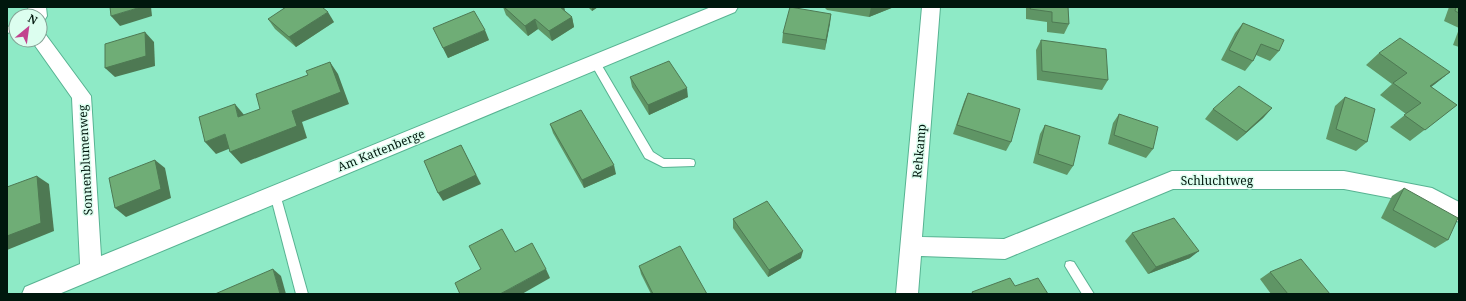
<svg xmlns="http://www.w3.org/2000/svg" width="1466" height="301" font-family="'Noto Serif',serif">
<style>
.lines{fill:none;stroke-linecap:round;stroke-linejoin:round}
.lane-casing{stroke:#57b392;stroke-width:2}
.street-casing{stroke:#57b392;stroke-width:2}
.lane{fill:#fff;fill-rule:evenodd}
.street{fill:#fff;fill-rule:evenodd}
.wall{fill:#5f9565}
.shaded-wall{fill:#4e7953}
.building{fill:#6fad76;stroke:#4e7953}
.labels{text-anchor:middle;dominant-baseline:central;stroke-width:3;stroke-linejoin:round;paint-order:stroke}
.street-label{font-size:12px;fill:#00170d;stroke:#dcfeef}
</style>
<rect width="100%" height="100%" fill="#8eeac6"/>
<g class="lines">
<g class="lane-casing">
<g id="lane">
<path d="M16,25V31L7,33V27Z"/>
<path d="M595,58L598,59L653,152L664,159H690L694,160L695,163L694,166L663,167L645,158L590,62Z"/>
<path d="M275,190L279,191L280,194L308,294H296L270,194L271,191Z"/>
<path d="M1070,261L1074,262L1094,294H1082L1065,266L1066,262Z"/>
</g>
</g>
<g class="street-casing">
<g id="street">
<path d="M28,7H46L47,16L44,21L40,22V16H29Z"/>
<path d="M711,7H738L735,12L59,294H22L25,287L80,264L72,98L31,40H40V33L46,35L91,96L101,256Z"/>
<path d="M922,7H940L922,237L1004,239L1172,171H1344L1432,188L1459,202V222L1428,205L1344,189H1173L1005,259L921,256L918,294H896Z"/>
</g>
</g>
<use href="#lane" class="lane"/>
<use href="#street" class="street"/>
</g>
<g class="wall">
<path d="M503,7H564L565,11L572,17L574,27L552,41L538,29L528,36L506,15Z"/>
<path d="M588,7H598L592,11Z"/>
<path d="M824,7H894L869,17L827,10Z"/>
<path d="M1026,7H1068L1069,24L1064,34L1047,32V22L1026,19Z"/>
<path d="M1449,7H1459V28L1444,21Z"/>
<path d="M831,14L825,50L782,43L783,33Z"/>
<path d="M268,19L334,22L296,47L275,29Z"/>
<path d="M1243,23L1279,51L1270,61L1256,55L1253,61L1245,71L1221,60L1235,33Z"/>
<path d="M433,28L489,40L448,58Z"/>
<path d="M1459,29V47L1453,45Z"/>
<path d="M1041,40L1108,80L1102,90L1037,80L1036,50Z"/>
<path d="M1379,53L1450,72L1431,87L1457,105L1410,141L1390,127L1406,114L1380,95L1392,84L1366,65Z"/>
<path d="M630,77L688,97L649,115L632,87Z"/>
<path d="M968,93L1011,142L1006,151L953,134L964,102Z"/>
<path d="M1345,97L1367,142L1356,151L1326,139L1335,106Z"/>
<path d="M1272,108L1263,118L1237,141L1205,119L1213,109Z"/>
<path d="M1119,114L1153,149L1146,158L1108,144L1113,123Z"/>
<path d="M550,124L616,174L584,188L553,133Z"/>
<path d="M1045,125L1073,166L1067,175L1033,163L1040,134Z"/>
<path d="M1404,188L1448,240L1435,248L1381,218L1392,196Z"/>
<path d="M733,219L801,258L768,277L733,228Z"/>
<path d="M1132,233L1190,258L1148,274L1125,241Z"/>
<path d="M639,266L707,294H651L641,274Z"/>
<path d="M1270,272L1330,294H1271L1260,279Z"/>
</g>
<g class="shaded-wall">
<path d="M141,7H151L152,16L120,26L111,16Z"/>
<path d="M560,7H564L566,15Z"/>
<path d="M592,7H598L592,11Z"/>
<path d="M871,7H894L869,17Z"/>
<path d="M328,12L334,22L296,47L289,37Z"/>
<path d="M831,14L830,24L825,50L826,40Z"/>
<path d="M572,17L574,27L552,41L549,31Z"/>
<path d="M535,19L538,29L528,36L525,26Z"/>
<path d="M485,30L489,40L448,58L443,48Z"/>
<path d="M145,32L154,42L155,66L115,77L105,68Z"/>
<path d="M330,62L338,74L349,104L302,122L307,138L241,164L230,152L292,111Z"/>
<path d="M1450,72L1435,84L1416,98L1430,86Z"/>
<path d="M687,88L688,97L649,115L648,105Z"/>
<path d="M235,104L245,116L238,117Z"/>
<path d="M1272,108L1263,118L1237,141L1246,132Z"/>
<path d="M225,134L236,146L216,154L205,142Z"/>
<path d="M461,145L481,184L443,201L438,193Z"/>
<path d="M155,160L165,168L171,198L126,217L115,208Z"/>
<path d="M614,165L616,174L584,188L582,180Z"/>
<path d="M37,176L49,184L54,231L7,250V236Z"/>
<path d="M803,251L801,258L768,277L769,270Z"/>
<path d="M1199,251L1190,258L1148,274L1156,267Z"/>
<path d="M273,269L281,276L286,294H280Z"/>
<path d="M546,269L550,278L522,294H500Z"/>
</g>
<g class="building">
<path d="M110,7H141L111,16Z"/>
<path d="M286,7H322L328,12L289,37L268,19Z"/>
<path d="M504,7H560L572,17L549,31L535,19L525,26Z"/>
<path d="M790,7L831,14L826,40L783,33Z"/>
<path d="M1031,7H1068L1069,24L1052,22V12L1030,9Z"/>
<path d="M1456,7H1459V13L1455,11Z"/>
<path d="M474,11L485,30L443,48L433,28Z"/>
<path d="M1243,23L1284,40L1279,51L1261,44L1253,61L1229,50Z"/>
<path d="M145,32L146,56L105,68V44Z"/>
<path d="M1400,38L1450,72L1430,86L1457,105L1425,130L1404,115L1421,103L1393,83L1407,73L1379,53Z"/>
<path d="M1041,40L1106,49L1108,80L1042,71Z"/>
<path d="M669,61L687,88L648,105L630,77Z"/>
<path d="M330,62L341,92L292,111L297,126L230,152L225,134L205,142L199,117L235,104L238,117L260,109L256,94L308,75L306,71Z"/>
<path d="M1239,86L1272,108L1246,132L1213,109Z"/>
<path d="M968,93L1020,109L1011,142L957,125Z"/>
<path d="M1345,97L1375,109L1367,142L1336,129Z"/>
<path d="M581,110L614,165L582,180L550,124Z"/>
<path d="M1119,114L1158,127L1153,149L1114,135Z"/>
<path d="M1045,125L1080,136L1073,166L1038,154Z"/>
<path d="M461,145L476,175L438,193L424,161Z"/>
<path d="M155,160L161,189L115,208L109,178Z"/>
<path d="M37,176L41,223L7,236V187Z"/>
<path d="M1404,188L1458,218L1448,240L1393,210Z"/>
<path d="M767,201L803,251L769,270L733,219Z"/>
<path d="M1174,218L1199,251L1156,267L1132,233Z"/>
<path d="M502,229L515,252L532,243L546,269L500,294H460L455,283L481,269L469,246Z"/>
<path d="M680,246L707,294H653L639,266Z"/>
<path d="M1301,259L1330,294H1288L1270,272Z"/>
<path d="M273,269L280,294H215Z"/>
<path d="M1010,278L1015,286L1038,278L1048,294H973L972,292Z"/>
</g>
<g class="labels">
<g class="street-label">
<text transform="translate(381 150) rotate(-22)">Am Kattenberge</text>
<text transform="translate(919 151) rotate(-85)">Rehkamp</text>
<text transform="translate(85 160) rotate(-93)">Sonnenblumenweg</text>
<text x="1217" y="180">Schluchtweg</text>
</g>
</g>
<rect width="1466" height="301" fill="none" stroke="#00170d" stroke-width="16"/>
<g transform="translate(28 28) rotate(29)"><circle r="19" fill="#dcfeef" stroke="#84a295"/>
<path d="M0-3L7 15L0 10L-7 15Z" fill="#c2438f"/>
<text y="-6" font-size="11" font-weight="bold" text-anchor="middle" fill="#00170d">N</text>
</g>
</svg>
